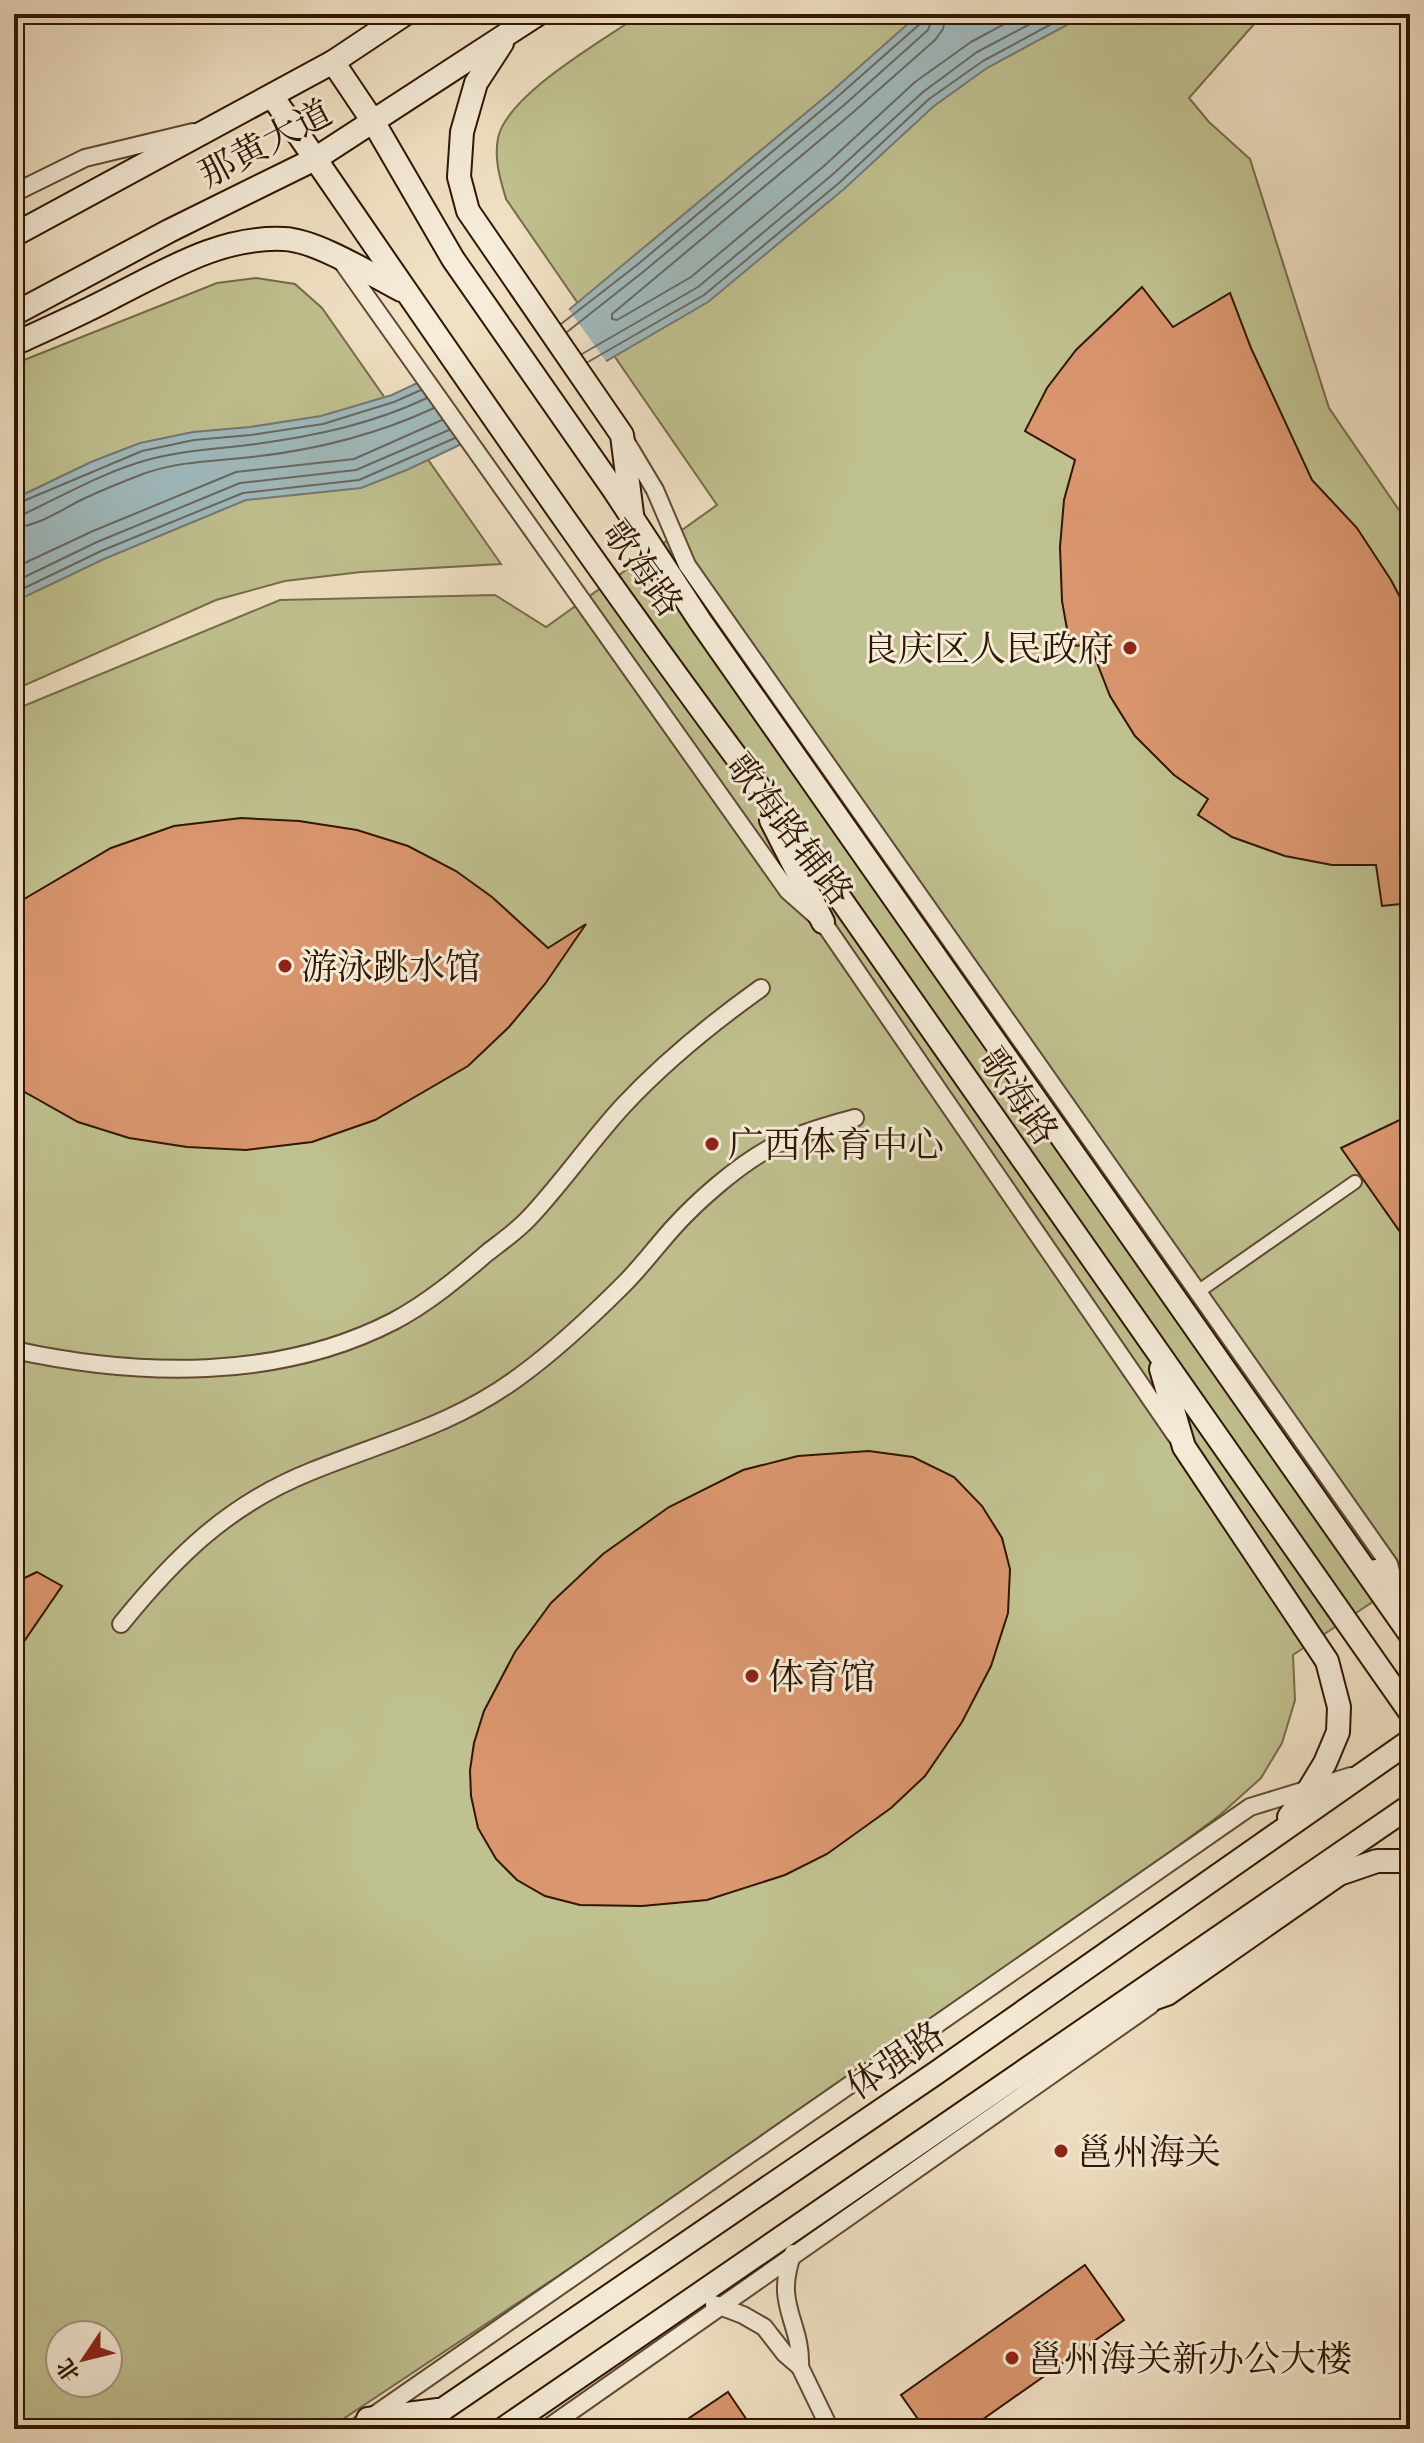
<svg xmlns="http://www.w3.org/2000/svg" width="1424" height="2443" font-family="'EB Garamond','Noto Serif SC',serif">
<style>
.green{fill:#c0c190;stroke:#786c48;stroke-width:2;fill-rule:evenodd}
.water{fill:#a0bbbf;stroke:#747973;stroke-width:2}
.pier{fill:#f0e1c4}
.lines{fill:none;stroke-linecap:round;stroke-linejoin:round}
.shore{stroke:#686860;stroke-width:2}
.building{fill:#da966e;stroke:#311600;stroke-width:2}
.pedestrian-casing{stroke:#614931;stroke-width:16}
.minor-casing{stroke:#614931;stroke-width:20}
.secondary-casing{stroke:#311600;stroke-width:26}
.pedestrian{stroke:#f5ecd9;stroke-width:12}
.minor{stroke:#f5ecd9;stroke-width:16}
.secondary{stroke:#f5ecd9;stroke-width:22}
.poi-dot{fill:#8f2418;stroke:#f5ecd9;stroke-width:3}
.labels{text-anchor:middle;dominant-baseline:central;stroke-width:6;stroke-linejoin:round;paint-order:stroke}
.street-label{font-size:36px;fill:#311600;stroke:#f5ecd9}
.poi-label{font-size:36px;fill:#311600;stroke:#f5ecd9;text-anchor:start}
</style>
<rect width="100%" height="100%" fill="#f0e1c4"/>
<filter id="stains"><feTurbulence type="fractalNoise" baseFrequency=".0025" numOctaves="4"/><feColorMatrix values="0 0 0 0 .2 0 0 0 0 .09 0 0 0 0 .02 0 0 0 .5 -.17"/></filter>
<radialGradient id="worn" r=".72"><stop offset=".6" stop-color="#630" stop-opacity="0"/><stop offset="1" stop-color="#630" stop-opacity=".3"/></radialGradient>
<g class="green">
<path d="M641,14H1263L1189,98L1209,122L1250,159L1329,408L1410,526V1577L1293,1655L1295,1700L1282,1743L1261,1778L1221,1814L1003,1978L913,2040L328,2429H14V710L280,600L495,595L546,627L717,505L506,199C500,178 494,160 498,138C507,94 604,40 641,14ZM60,2335H108V2383H60Z"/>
<path d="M256,278L295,284L322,308L501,564L361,572L285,581L216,600L14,690V364L217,283Z"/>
</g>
<path class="water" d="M919,14H1087L987,68L934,106L844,189L708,302L474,438L409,469L361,488L246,500L104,559L14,602V499L91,462L140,443L193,432L250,427L321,416L392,395L565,313L831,92Z"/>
<path class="pier" d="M567,307L608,364L476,442L416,379Z"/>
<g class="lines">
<g class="shore">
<path d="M946,14L943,29L935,40L850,115L612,314V319L617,320L691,277L824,166L915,82L971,42L1023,14"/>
<path d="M561,324L637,265L836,98L921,23L924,14"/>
<path d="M567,332L643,272L843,106L928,30L934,14"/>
<path d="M582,354L698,287L832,175L923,92L977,52L1049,14"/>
<path d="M588,362L704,295L839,183L929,99L983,61L1070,14"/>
<path d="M14,505L142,451L194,440L251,435L323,424L394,402L421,390"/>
<path d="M14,515L24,514C64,495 104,472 147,460C183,450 219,449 256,444C315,436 372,424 427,398"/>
<path d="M14,527C37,527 61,510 81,500C102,490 122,482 143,474C178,461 216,461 252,457C315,450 376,435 434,408"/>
<path d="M14,568L93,531L236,472L354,459L442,420"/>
<path d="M14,582L97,542L240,483L356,470L449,430"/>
<path d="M14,593L101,551L243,493L359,480L455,438"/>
</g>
</g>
<g class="building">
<path d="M1142,287L1173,327L1230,293L1251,348L1312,480L1357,528L1391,580L1410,616V903L1382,906L1376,865H1332L1285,856L1232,837L1198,815L1208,799L1174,775L1135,736L1110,696L1090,645L1070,646L1062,601L1060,547L1064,500L1075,460L1025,431L1047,388L1076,350Z"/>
<path d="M241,818L299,821L357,830L408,846L456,871L492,897L548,948L586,924L545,984L509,1027L468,1066L375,1120L312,1142L246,1150L187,1147L129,1138L78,1122L14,1086V905L111,848L174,826Z"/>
<path d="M1410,1115V1246L1341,1148Z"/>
<path d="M869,1451L913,1457L954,1477L982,1506L1002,1538L1010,1569L1008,1613L991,1666L962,1722L925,1776L891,1808L827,1854L785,1875L707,1900L642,1906L580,1905L545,1896L517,1880L496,1859L478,1828L471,1796L470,1770L474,1743L484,1711L515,1652L551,1603L603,1554L669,1507L743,1470L798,1456Z"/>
<path d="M37,1572L62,1586L14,1656V1583Z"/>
<path d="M1085,2265L1124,2320L969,2429H925L901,2395Z"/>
<path d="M728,2392L753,2429H673Z"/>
</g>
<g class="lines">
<g class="pedestrian-casing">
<path id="pedestrian" d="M1199,1291L1355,1182"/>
</g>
<g class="minor-casing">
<g id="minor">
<path d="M14,193L85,158L193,132"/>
<path d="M340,259L788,891L823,922L1176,1436"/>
<path d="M625,440L655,490L687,565L1389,1564L1396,1591"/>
<path d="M14,1350C138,1377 278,1381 394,1321C428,1303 459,1277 487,1253C501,1242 517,1231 529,1218C562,1183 590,1142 623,1106C664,1062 712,1023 761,988"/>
<path d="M121,1624C176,1556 229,1504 312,1471C386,1441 454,1425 520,1376C557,1349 592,1316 624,1284C641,1267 656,1247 672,1229C697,1201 737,1166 770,1148C797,1134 826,1126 855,1118"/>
<path d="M793,2253C773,2306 802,2321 800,2367"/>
<path d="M714,2304L743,2315L764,2327L785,2354L800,2367L830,2429"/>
<path d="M354,2429L1250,1807L1351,1776"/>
<path d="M546,2429L1151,2005"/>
</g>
</g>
<g class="secondary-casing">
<g id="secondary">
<path d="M502,43L476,83L462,132L459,177L468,211L622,435L632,514"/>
<path d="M333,62L374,123L453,259L614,490L700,621L1410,1634"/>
<path d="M272,96C447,350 620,606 807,851L1410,1712"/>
<path d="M14,235L333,62L405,14"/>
<path d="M14,314L169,231L315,159L538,14"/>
<path d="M14,344C47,329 81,314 113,297C167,270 221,236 284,239C316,240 372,275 401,290"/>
<path d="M771,820L823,922"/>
<path d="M1161,1369L1184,1447L1327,1661L1339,1707L1338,1732L1325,1763L1305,1796L1289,1817"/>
<path d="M1376,1571L1395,1588L1410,1597"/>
<path d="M1133,2006L1167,1994L1339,1874L1377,1861H1410"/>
<path d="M368,2419L438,2410"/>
<path d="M414,2429L936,2073L1410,1741"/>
<path d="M503,2429L1410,1806"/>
</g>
</g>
<use href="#pedestrian" class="pedestrian"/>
<use href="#minor" class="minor"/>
<use href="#secondary" class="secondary"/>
</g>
<g class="poi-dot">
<circle cx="1130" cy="648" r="8"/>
<circle cx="285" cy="966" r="8"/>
<circle cx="712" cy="1144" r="8"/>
<circle cx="752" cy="1676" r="8"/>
<circle cx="1061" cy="2151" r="8"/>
<circle cx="1012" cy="2358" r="8"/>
</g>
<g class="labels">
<g class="street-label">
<text transform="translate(265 143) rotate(-28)">那黄大道</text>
<text transform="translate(643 568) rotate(54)">歌海路</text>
<text transform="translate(790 829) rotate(52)">歌海路辅路</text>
<text transform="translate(1019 1096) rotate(55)">歌海路</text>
<text transform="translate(895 2060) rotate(-34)">体强路</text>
</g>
<g class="poi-label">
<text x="1114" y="648" text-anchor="end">良庆区人民政府</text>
<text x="301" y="966">游泳跳水馆</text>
<text x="728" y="1144">广西体育中心</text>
<text x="768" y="1676">体育馆</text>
<text x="1077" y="2151">邕州海关</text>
<text x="1028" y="2358">邕州海关新办公大楼</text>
</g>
</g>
<rect width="1424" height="2443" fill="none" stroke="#f0e1c4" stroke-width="48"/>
<rect x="16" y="16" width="1392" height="2411" fill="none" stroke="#311600" stroke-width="4"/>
<rect x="24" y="24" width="1376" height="2395" fill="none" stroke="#311600" stroke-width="2"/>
<g transform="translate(84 2359) rotate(235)"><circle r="38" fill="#f5ecd9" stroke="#a79682" stroke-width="2"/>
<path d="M0-6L14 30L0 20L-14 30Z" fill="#8f2418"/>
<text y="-12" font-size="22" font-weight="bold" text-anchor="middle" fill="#311600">北</text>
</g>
<rect width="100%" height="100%" filter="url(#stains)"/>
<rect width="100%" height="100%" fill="url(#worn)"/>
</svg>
